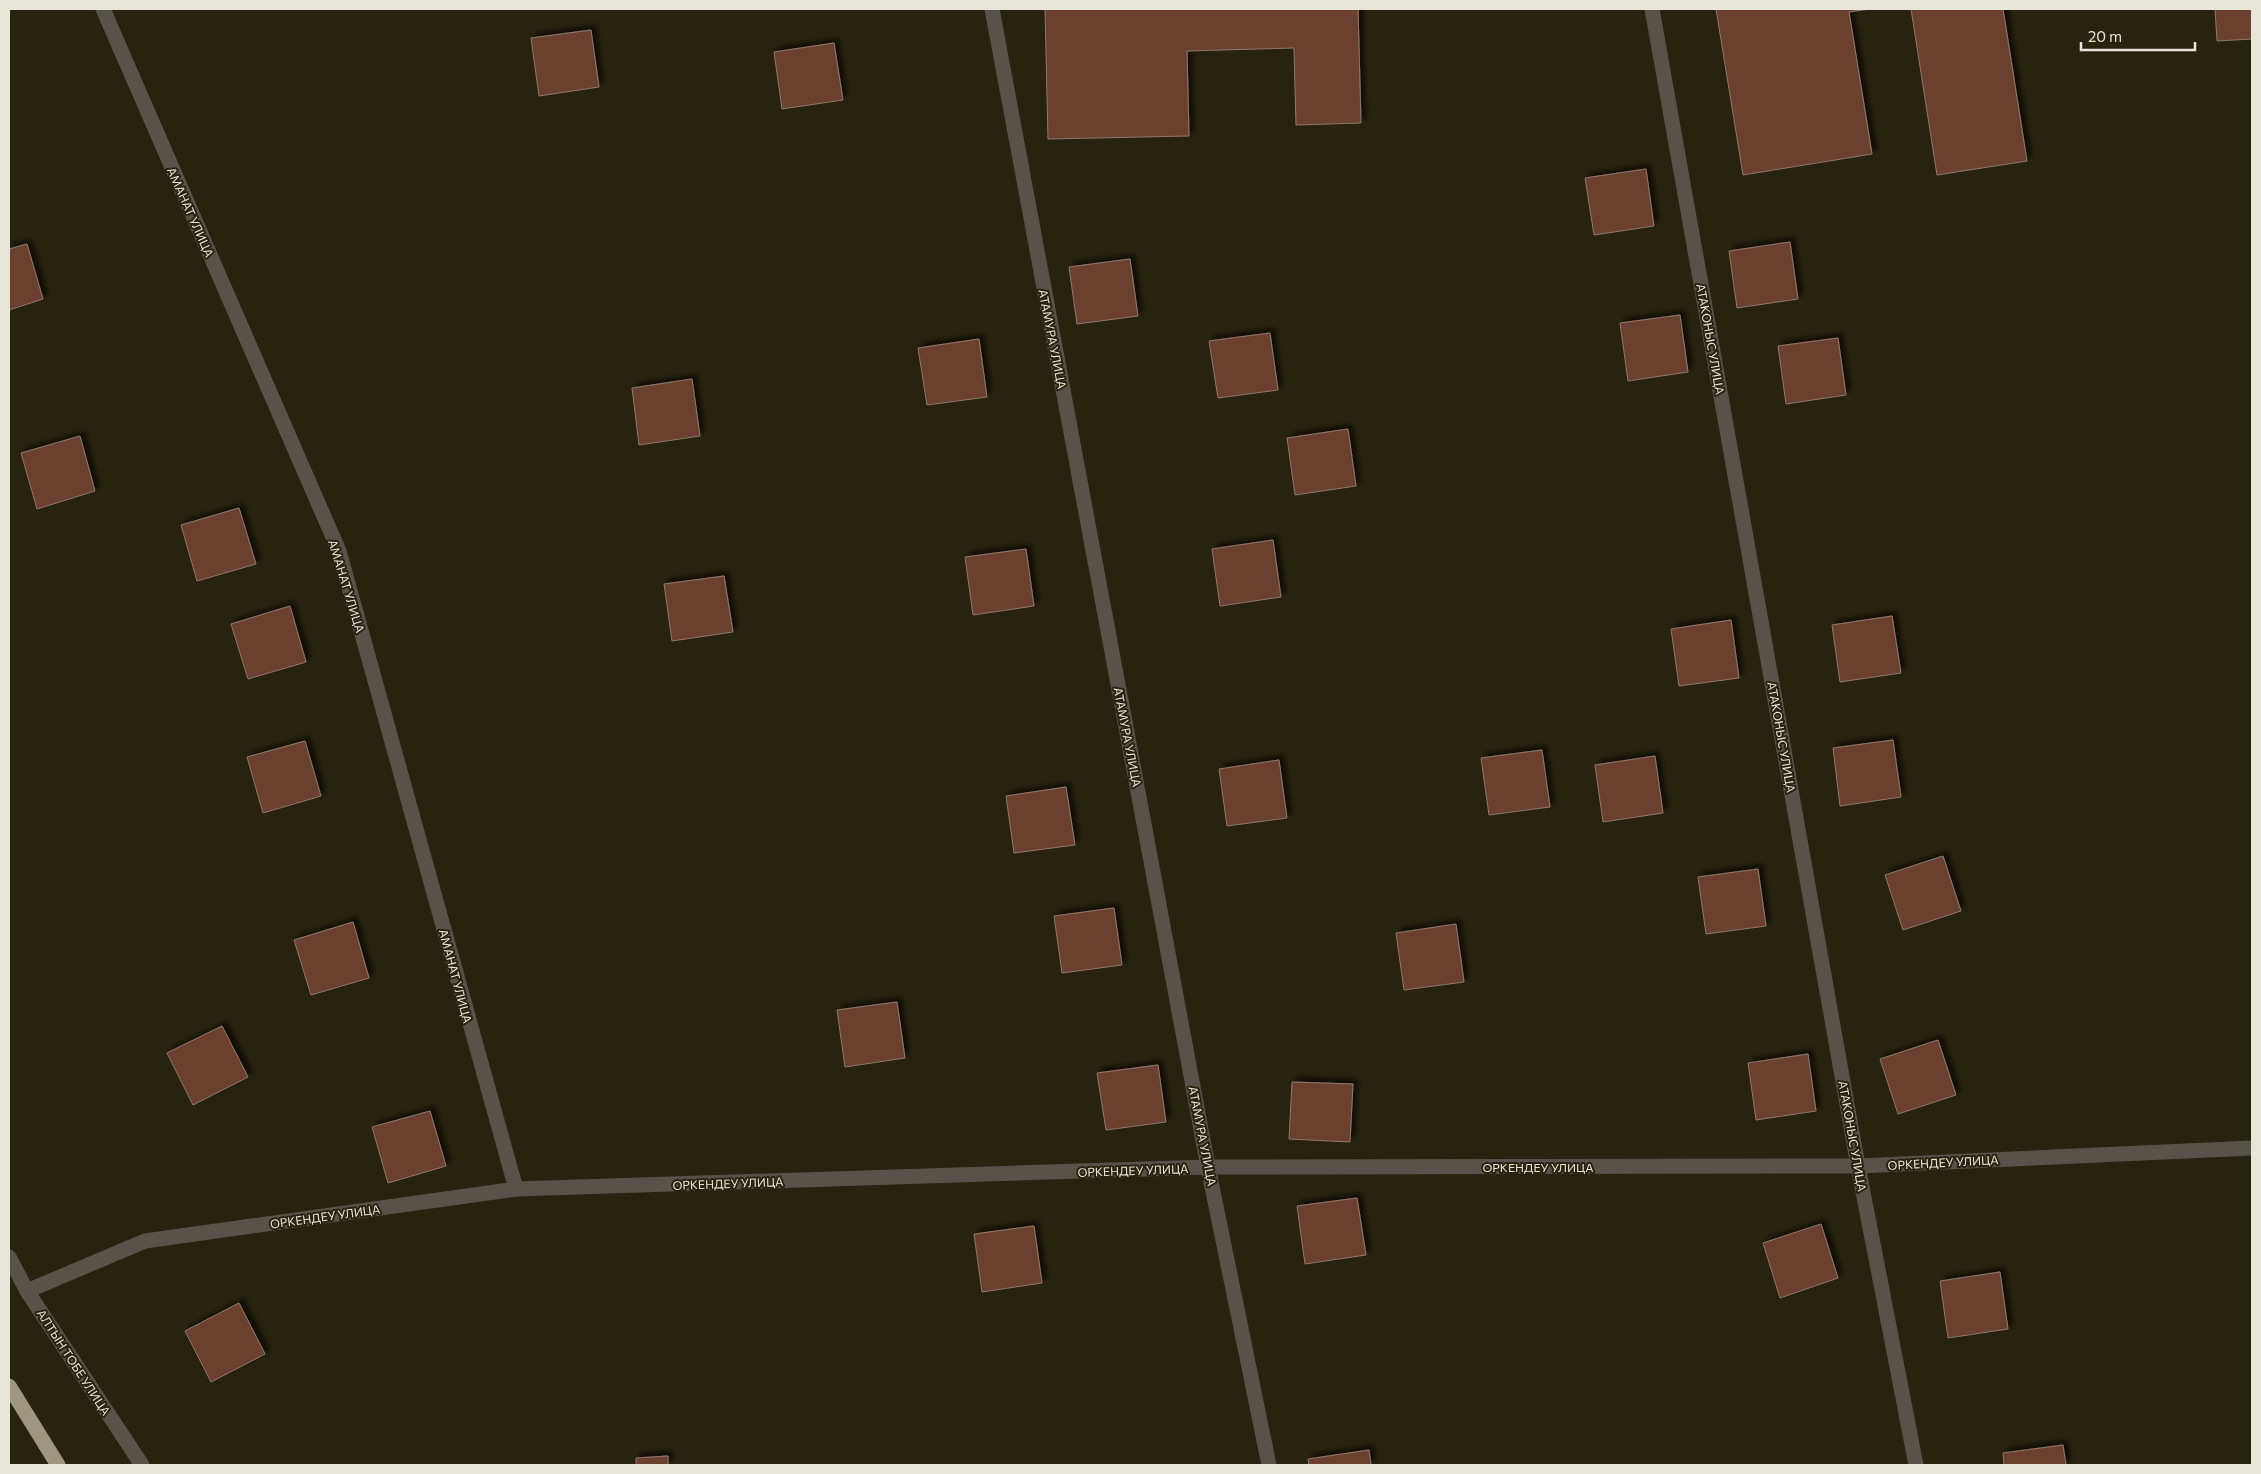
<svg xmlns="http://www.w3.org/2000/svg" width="2261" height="1474" font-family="Commissioner,sans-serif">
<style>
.building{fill:#6c402d;stroke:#90776d;filter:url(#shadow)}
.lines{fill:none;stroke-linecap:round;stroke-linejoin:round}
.minor{stroke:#57534a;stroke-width:15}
.highway{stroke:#9f967f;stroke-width:15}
.labels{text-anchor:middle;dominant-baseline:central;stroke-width:4;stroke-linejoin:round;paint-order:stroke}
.street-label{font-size:12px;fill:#e8e6d9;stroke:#27230f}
</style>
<defs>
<filter id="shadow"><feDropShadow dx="4.5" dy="-4.5" stdDeviation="2.5" flood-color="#0009"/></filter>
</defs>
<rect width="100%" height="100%" fill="#27230f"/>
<g class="building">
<path d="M1045,9H1358L1361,123L1296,125L1294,48L1187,51L1189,136L1048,139Z"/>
<path d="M1716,9H1870L1849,12L1872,154L1743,175Z"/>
<path d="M1911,9H2003L2027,161L1937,175Z"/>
<path d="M2215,9H2252V39L2217,41Z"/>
<path d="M591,30L599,87L539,96L531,38Z"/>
<path d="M834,43L843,100L782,109L774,52Z"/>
<path d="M1646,169L1654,226L1594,235L1585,178Z"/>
<path d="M1790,242L1798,299L1737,308L1729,251Z"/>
<path d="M27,244L43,299L9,310V249Z"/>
<path d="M1130,259L1138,316L1077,324L1069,267Z"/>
<path d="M1680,315L1688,372L1628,381L1620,323Z"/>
<path d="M1270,333L1278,390L1218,398L1209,341Z"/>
<path d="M1838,338L1846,395L1786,404L1778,346Z"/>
<path d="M979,339L987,397L927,405L918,348Z"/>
<path d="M692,379L700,436L639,445L632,388Z"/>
<path d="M1348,429L1356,486L1295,495L1287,438Z"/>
<path d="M80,436L95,491L37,509L21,453Z"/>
<path d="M239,508L256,564L197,581L181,525Z"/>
<path d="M1273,540L1281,597L1220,606L1212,549Z"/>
<path d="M1026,549L1034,606L973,615L965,557Z"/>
<path d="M724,576L733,632L672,641L664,584Z"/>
<path d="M290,606L306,662L248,679L231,624Z"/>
<path d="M1892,616L1901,673L1840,682L1832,625Z"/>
<path d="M1731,620L1739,678L1679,686L1671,629Z"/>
<path d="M1893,740L1901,797L1840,806L1833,748Z"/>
<path d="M305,741L321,796L263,813L247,757Z"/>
<path d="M1542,750L1550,807L1489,815L1481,758Z"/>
<path d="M1655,756L1663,813L1603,822L1595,765Z"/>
<path d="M1279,760L1287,818L1227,826L1219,769Z"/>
<path d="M1066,787L1075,845L1014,853L1006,796Z"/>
<path d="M1943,856L1961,911L1903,930L1885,875Z"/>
<path d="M1758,869L1766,926L1706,934L1698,877Z"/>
<path d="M1114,908L1122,965L1062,973L1054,916Z"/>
<path d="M353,922L369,978L311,995L294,940Z"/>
<path d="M1456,924L1464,982L1404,990L1396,933Z"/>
<path d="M897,1002L905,1058L845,1067L837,1010Z"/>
<path d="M222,1026L248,1077L193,1105L167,1053Z"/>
<path d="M1938,1040L1956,1095L1898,1114L1880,1059Z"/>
<path d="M1808,1054L1816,1111L1756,1120L1748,1063Z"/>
<path d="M1158,1065L1166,1122L1106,1130L1097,1073Z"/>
<path d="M1292,1082L1353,1084L1350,1142L1289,1139Z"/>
<path d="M430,1111L446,1166L388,1183L372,1127Z"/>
<path d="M1357,1198L1366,1255L1305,1264L1297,1206Z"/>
<path d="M1821,1224L1838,1278L1780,1298L1763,1243Z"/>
<path d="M1034,1226L1042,1283L982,1292L974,1234Z"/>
<path d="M2000,1272L2008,1329L1948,1338L1940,1281Z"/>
<path d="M239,1303L265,1354L211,1382L185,1331Z"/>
<path d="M2063,1445L2066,1465H2004L2003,1453Z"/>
<path d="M1369,1450L1371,1465H1309L1308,1459Z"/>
<path d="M668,1456V1465H636V1458Z"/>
</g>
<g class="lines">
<g class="minor">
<path d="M103,9L339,551L516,1189"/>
<path d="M992,9L1208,1167L1269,1465"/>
<path d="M1652,9L1858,1166L1916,1465"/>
<path d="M9,1257L27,1291L142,1465"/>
<path d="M27,1291L145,1241L516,1189L1208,1167L1858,1166L2252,1148"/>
</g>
<path class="highway" d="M9,1386L58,1465"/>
</g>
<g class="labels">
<g class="street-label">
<text transform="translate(191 212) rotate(66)">АМАНАТ УЛИЦА</text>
<text transform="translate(1053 339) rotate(79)">АТАМУРА УЛИЦА</text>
<text transform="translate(1711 339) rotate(80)">АТАКОНЫС УЛИЦА</text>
<text transform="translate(347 586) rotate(73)">АМАНАТ УЛИЦА</text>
<text transform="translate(1128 737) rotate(79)">АТАМУРА УЛИЦА</text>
<text transform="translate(1782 737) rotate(80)">АТАКОНЫС УЛИЦА</text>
<text transform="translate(456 976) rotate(75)">АМАНАТ УЛИЦА</text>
<text transform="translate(1203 1136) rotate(79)">АТАМУРА УЛИЦА</text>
<text transform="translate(1853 1136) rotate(80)">АТАКОНЫС УЛИЦА</text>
<text transform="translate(1943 1162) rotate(-3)">ОРКЕНДЕУ УЛИЦА</text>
<text x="1538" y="1167">ОРКЕНДЕУ УЛИЦА</text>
<text transform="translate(1133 1170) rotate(-2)">ОРКЕНДЕУ УЛИЦА</text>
<text transform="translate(728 1183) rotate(-2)">ОРКЕНДЕУ УЛИЦА</text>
<text transform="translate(325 1216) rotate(-8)">ОРКЕНДЕУ УЛИЦА</text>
<text transform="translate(74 1362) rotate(57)">АЛТЫН ТОБЕ УЛИЦА</text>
</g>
</g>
<rect width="2261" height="1474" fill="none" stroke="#e8e6d9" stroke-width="20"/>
<path d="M2081 42v8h114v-8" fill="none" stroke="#e8e6d9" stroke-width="2.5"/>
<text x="2088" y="42" font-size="15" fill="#e8e6d9" stroke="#27230f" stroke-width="4" paint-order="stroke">20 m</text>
</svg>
